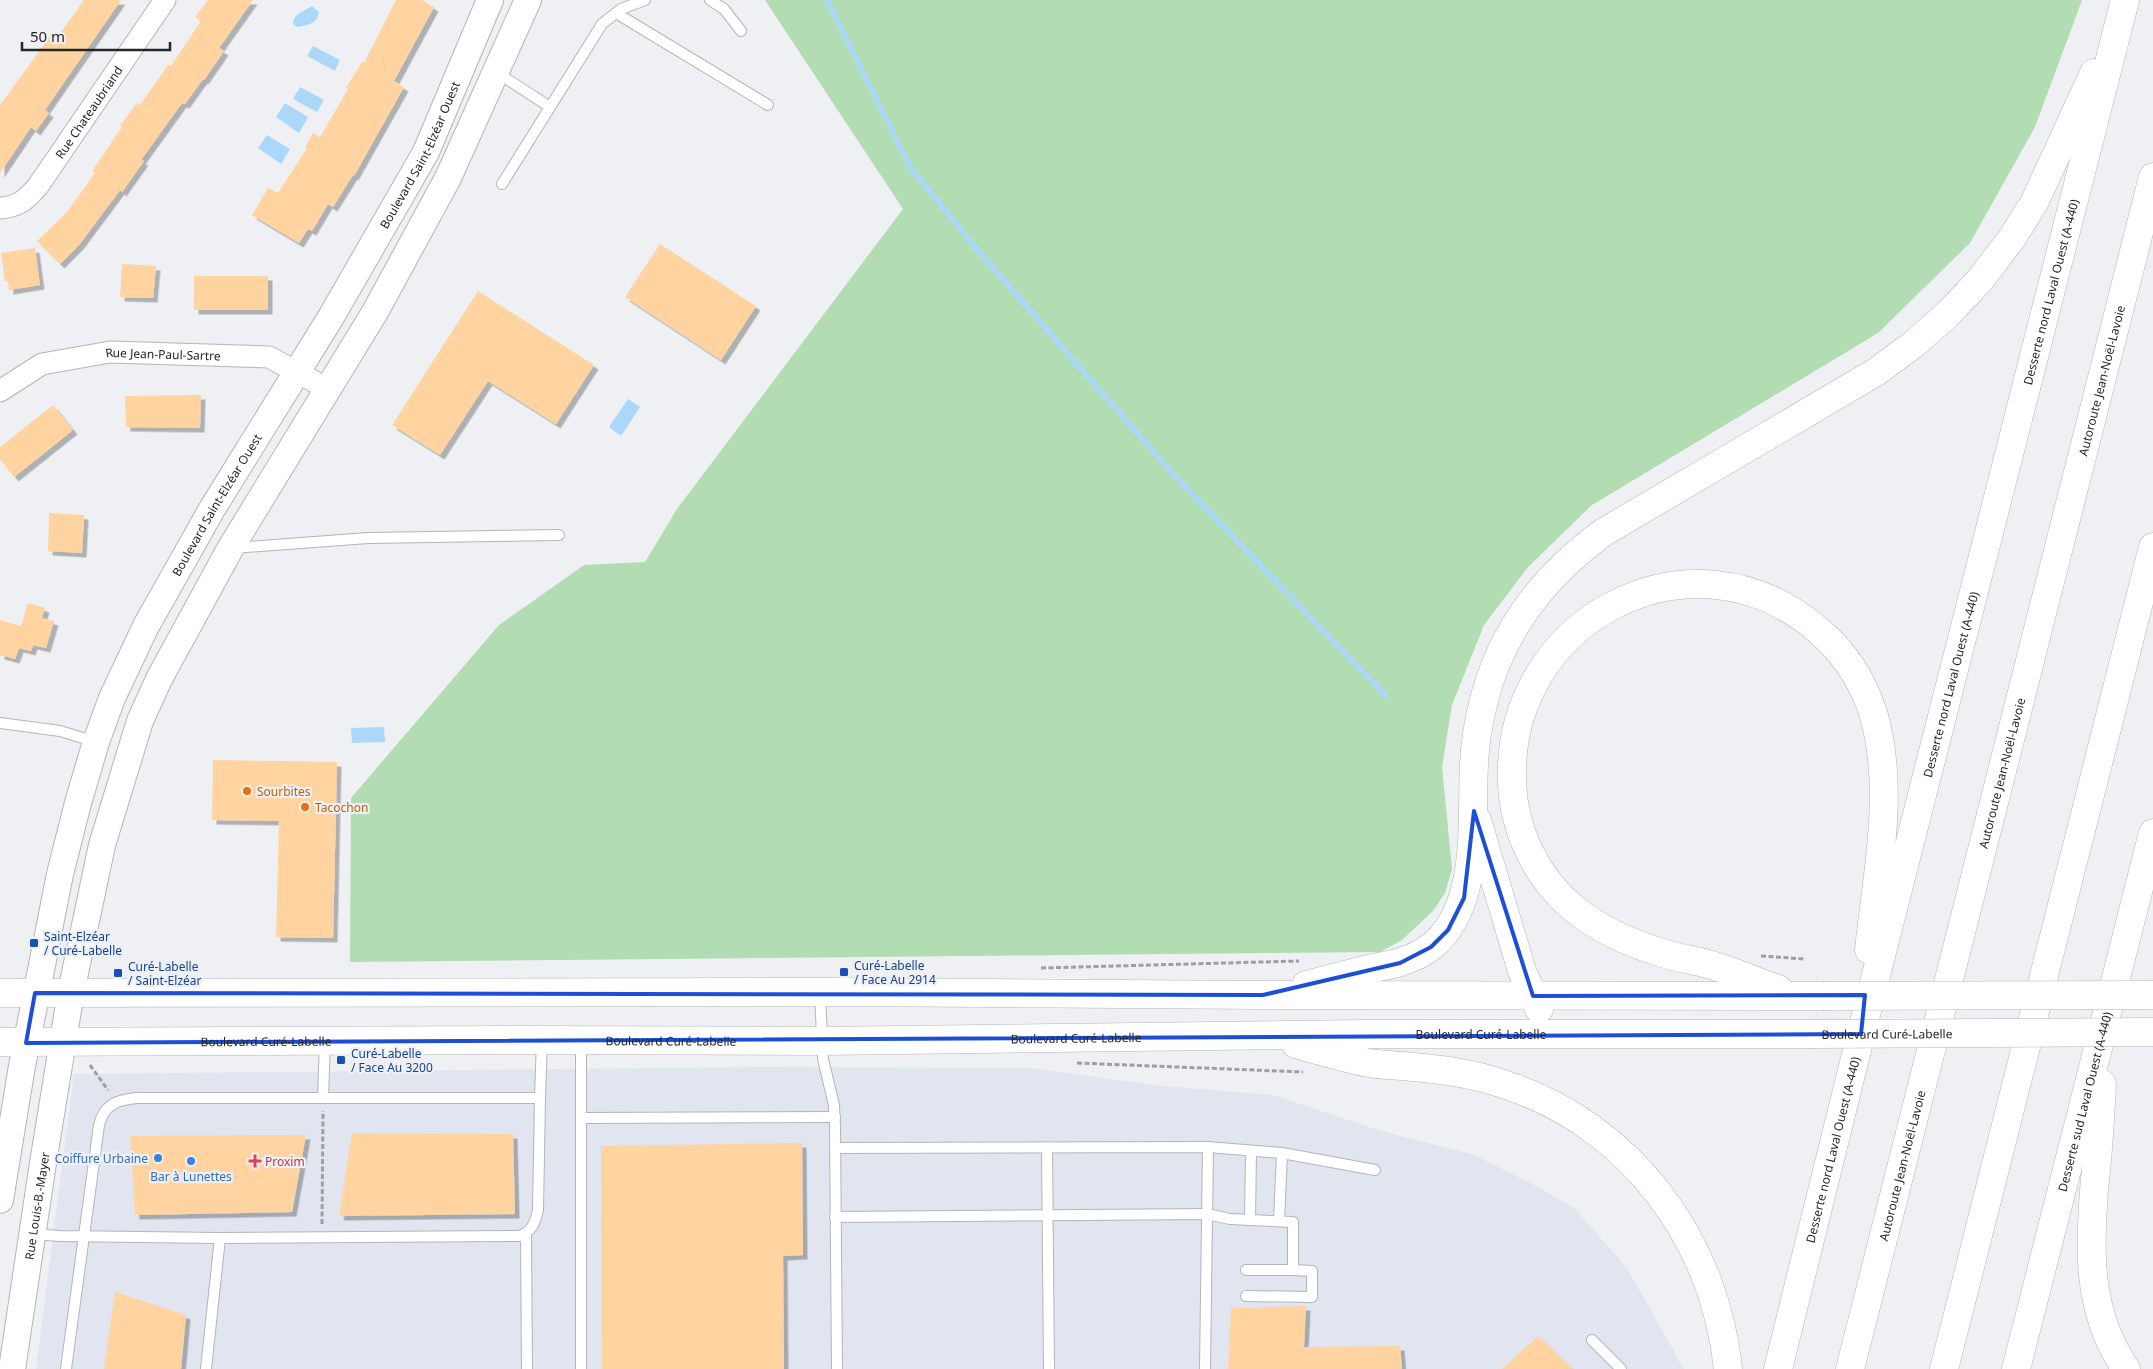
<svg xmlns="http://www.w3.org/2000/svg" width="2153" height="1369" font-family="'Noto Sans',sans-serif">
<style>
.built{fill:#e0e5ef}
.green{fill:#b2dcb2}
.water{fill:#abd8f9}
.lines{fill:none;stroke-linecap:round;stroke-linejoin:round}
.stream{stroke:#abd8f9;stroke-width:5.5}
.building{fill:#ffd4a0;filter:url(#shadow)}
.service-casing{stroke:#b4b5b8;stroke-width:12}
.minor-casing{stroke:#b4b5b8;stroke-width:23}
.tertiary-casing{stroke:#b4b5b8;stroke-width:28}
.primary-casing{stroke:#b4b5b8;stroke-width:29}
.motorway-casing{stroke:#b4b5b8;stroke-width:29}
.path{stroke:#9d9fa1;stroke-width:3;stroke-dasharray:5 2.5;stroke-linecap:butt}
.service{stroke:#fff;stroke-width:10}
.minor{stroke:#fff;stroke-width:21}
.tertiary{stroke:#fff;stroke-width:26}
.primary{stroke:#fff;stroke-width:28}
.motorway{stroke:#fff;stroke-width:28}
.primary-bridge-casing{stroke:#b4b5b8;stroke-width:29;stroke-linecap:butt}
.primary-bridge{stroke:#fff;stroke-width:28}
.marked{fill:none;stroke:#1d4ed8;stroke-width:4;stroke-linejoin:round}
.food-dot{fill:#e8710a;stroke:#eef0f3;stroke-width:2}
.transit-dot{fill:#1a4fb4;stroke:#eef0f3;stroke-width:2}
.shop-dot{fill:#3f7fe0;stroke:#eef0f3;stroke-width:2}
.health-dot{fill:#e0444e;stroke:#eef0f3;stroke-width:2}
.labels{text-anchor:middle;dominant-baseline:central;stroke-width:4.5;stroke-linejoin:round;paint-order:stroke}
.street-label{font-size:12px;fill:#262627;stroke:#eef0f3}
.food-label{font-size:12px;fill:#c56008;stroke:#eef0f3;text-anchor:start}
.transit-label{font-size:12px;fill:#164399;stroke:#eef0f3;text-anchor:start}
.shop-label{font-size:12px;fill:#366cbe;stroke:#eef0f3;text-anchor:end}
.health-label{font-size:12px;fill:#be3a42;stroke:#eef0f3;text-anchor:start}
</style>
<defs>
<filter id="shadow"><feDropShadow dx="4.5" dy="4.5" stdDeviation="0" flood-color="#0004"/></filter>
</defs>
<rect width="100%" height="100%" fill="#eef0f3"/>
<path class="built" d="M758,1067L1032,1068L1153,1085L1273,1095L1378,1130L1474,1155L1540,1188L1575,1209L1627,1268L1684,1369H36L74,1074Z"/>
<path class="green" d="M765,0H2082L2035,127L1970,243L1878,333L1592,505L1528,567L1484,625L1452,705L1442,767L1452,869L1445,893L1433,911L1402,940L1380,952L350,962L351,798L499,625L584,565L645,562L677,509L903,209Z"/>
<g class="water">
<path d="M312,6L319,12C317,24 308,25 297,27L293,24C294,13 303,12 312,6Z"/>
<path d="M313,46L340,60L335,71L307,56Z"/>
<path d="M300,87L324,100L317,112L293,99Z"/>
<path d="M285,103L308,117L299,133L276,117Z"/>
<path d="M267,135L290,149L281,164L258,148Z"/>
<path d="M628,399L640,407L621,436L609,427Z"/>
<path d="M384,727L385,742L352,743L351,728Z"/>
</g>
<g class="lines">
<path class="stream" d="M827,0L910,167L980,253L1173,474L1386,696"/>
</g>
<g class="building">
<path d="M84,0H121L45,110L49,113L36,131L31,127L0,173V105L51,35L56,39Z"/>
<path d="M208,0H253L219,48L224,51L204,80L203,79L185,104L182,103L141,160L144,161L122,192L120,190L79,245L60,264L37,241L67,212L95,173L92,171L122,127L120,126L137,103L140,105L168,65L171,66L201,21L195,17Z"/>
<path d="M396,0H422L434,7L394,81L404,87L354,176L353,175L333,207L328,204L312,231L308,229L299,243L252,215L268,188L278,193L307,148L305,147L313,133L320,137L348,89L346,88L362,62L364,63Z"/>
<path d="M660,244L756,306L721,360L625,297Z"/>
<path d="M35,248L40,285L9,290L8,281L5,282L1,253Z"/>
<path d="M122,264L156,266L153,298L120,297Z"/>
<rect x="194" y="276" width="74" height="34"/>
<path d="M478,291L594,365L556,424L488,381L440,455L392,425Z"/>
<path d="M201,395L200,428L126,427L125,396Z"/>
<path d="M53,405L73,430L14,477L0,459V447Z"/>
<path d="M49,513L84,515L82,553L48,551Z"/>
<path d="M28,603L45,608L42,618L54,621L46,648L33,645L31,651L19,648L15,659L0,655V620L21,626Z"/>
<path d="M213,760L337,762L333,938L276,937L279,821L212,820Z"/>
<path d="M352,1133L513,1134L515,1214L339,1216Z"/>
<path d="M306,1135L292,1212L135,1215L130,1136Z"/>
<path d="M802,1143L803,1255L783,1256L784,1369H602L601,1146Z"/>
<path d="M115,1292L186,1315L181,1369H104Z"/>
<path d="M1306,1306L1304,1347L1400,1346L1402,1369H1228L1231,1308Z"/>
<path d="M1538,1336L1573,1369H1502Z"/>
</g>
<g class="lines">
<g class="service-casing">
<g id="service">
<path d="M710,0L724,9L741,31"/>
<path d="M616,13L768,105"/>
<path d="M496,72L550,107"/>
<path d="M502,184L602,24L621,9L645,0"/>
<path d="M233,548L368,538L559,535"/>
<path d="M0,723L60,731L96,742"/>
<path d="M820,993L823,1059L834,1105L835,1128L837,1369"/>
<path d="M581,1040V1369"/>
<path d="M323,1098L325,1041"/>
<path d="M581,1118L835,1117"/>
<path d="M1208,1147L1282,1153L1279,1221"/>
<path d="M835,1148L1208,1147L1205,1369"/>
<path d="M1047,1148L1049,1369"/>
<path d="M1282,1153L1375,1170"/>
<path d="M835,1217L1207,1214L1230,1219L1293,1222V1270H1246"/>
<path d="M1250,1220L1251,1151"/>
<path d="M33,1234L60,1236L220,1238L206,1369"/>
<path d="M526,1234L527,1369"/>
<path d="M220,1238L519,1236C532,1232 535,1223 538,1210L540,1098"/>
<path d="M1246,1296L1312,1297V1271L1293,1270"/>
<path d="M1592,1340L1621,1369"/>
<path d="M66,1369L99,1125C104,1105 116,1100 136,1098H540L542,1040"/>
</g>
</g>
<g class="minor-casing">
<g id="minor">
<path id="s1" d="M0,208C18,207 26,200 38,186L165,0"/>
<path id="s2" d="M0,391L42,364L110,352L269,357L328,389"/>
</g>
</g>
<g class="tertiary-casing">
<g id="tertiary">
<path id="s3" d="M0,1200L22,1066L60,874L78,803L96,742L112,698L146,626L212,509L331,317L426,152L490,0"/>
<path id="s4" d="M12,1369L43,1163L71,992L102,845L140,721L159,679L230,549L375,312L448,178L528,0"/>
</g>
</g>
<g class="primary-casing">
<g id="primary">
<path d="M1477,820L1522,971L1539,1009"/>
<path d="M1306,985C1326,980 1347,974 1368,969C1391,965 1413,961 1432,946C1481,906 1471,822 1474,764C1475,745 1478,724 1483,704C1501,630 1544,576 1604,532L1876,372L1914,344L1949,313L1980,280L2012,238L2034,203L2094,73"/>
<path d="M1778,989C1755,981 1732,971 1708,964C1695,960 1682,959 1669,955C1634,945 1600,931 1572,907C1536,877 1513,828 1512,781C1506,618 1694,521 1819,631C1845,653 1864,683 1874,716C1895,790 1877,875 1869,950"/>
<path d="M0,993L843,992L1263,995L1822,996"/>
<path id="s5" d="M0,1042L529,1040L822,1041L1363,1034H1813"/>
<path d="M1296,1044C1320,1051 1344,1058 1369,1063C1380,1065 1392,1065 1403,1066C1438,1069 1473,1073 1506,1085C1631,1126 1715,1240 1728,1369"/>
<path d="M2102,1084C2100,1115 2099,1147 2095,1179C2089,1245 2086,1311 2126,1369"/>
<path id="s6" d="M1778,1369L1860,1038L2125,0"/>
<path id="s7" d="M2016,1369L2153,833"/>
</g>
</g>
<g class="motorway-casing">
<g id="motorway">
<path id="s8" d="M1850,1369L2153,177"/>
<path d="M1944,1369L2153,547"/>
</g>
</g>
<g class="path">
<path d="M1761,956L1805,959"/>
<path d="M1041,968L1299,961"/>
<path d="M1077,1063L1303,1072"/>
<path d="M90,1065L108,1090"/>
<path d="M322,1224L323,1111"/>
</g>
<use href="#service" class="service"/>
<use href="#minor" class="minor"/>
<use href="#tertiary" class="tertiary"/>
<use href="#primary" class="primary"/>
<use href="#motorway" class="motorway"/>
<g class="primary-bridge-casing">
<g id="primary-bridge">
<path d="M1822,996L2153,995"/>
<path id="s9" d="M1813,1034L2153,1032"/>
</g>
</g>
<use href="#primary-bridge" class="primary-bridge"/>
</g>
<path class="marked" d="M1474,811L1533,996L1865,995L1861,1034L26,1043L35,993L1263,995L1400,963L1431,947L1448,930L1464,898Z"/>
<g class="food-dot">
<circle cx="247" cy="791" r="5"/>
<circle cx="305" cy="807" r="5"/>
</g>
<g class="transit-dot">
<rect x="29" y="938" width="10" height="10" rx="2.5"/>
<rect x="839" y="967" width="10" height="10" rx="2.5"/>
<rect x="113" y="968" width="10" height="10" rx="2.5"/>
<rect x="336" y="1055" width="10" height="10" rx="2.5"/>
</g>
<g class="shop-dot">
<circle cx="158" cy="1158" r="5"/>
<circle cx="191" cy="1161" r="5"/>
</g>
<path class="health-dot" d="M252.5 1153.5h5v5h5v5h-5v5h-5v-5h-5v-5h5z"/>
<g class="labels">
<g class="street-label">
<text stroke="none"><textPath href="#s1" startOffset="135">Rue Chateaubriand</textPath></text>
<text stroke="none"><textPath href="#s3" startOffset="1140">Boulevard Saint-Elzéar Ouest</textPath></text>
<text stroke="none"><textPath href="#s6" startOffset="1111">Desserte nord Laval Ouest (A-440)</textPath></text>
<text stroke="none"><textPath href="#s2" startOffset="172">Rue Jean-Paul-Sartre</textPath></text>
<text stroke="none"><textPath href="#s8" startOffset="1020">Autoroute Jean-Noël-Lavoie</textPath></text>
<text stroke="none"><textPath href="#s3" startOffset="735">Boulevard Saint-Elzéar Ouest</textPath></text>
<text stroke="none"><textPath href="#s6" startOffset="706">Desserte nord Laval Ouest (A-440)</textPath></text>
<text stroke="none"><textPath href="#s8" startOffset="615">Autoroute Jean-Noël-Lavoie</textPath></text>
<text stroke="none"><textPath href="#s9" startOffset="74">Boulevard Curé-Labelle</textPath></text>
<text stroke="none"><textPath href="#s5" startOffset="1481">Boulevard Curé-Labelle</textPath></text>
<text stroke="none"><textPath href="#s5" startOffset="1076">Boulevard Curé-Labelle</textPath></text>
<text stroke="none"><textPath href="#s5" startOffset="671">Boulevard Curé-Labelle</textPath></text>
<text stroke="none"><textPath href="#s5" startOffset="266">Boulevard Curé-Labelle</textPath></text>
<text stroke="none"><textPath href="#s7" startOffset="276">Desserte sud Laval Ouest (A-440)</textPath></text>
<text stroke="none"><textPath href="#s6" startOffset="226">Desserte nord Laval Ouest (A-440)</textPath></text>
<text stroke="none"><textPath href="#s8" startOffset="210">Autoroute Jean-Noël-Lavoie</textPath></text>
<text stroke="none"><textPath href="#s4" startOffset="165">Rue Louis-B.-Mayer</textPath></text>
</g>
<g class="food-label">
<text x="257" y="791">Sourbites</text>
<text x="315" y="807">Tacochon</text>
</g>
<g class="transit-label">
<text x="44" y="936">Saint-Elzéar<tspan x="44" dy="14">/ Curé-Labelle</tspan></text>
<text x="854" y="965">Curé-Labelle<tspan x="854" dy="14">/ Face Au 2914</tspan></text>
<text x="128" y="966">Curé-Labelle<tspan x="128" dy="14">/ Saint-Elzéar</tspan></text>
<text x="351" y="1053">Curé-Labelle<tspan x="351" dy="14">/ Face Au 3200</tspan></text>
</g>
<g class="shop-label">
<text x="148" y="1158">Coiffure Urbaine</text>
<text x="191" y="1176" text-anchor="middle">Bar à Lunettes</text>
</g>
<g class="health-label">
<text x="265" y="1161">Proxim</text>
</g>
</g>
<path d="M22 42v8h148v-8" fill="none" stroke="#262627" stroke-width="2.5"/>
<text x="30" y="42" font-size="15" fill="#262627" stroke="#eef0f3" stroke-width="4" paint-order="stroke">50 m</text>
</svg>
